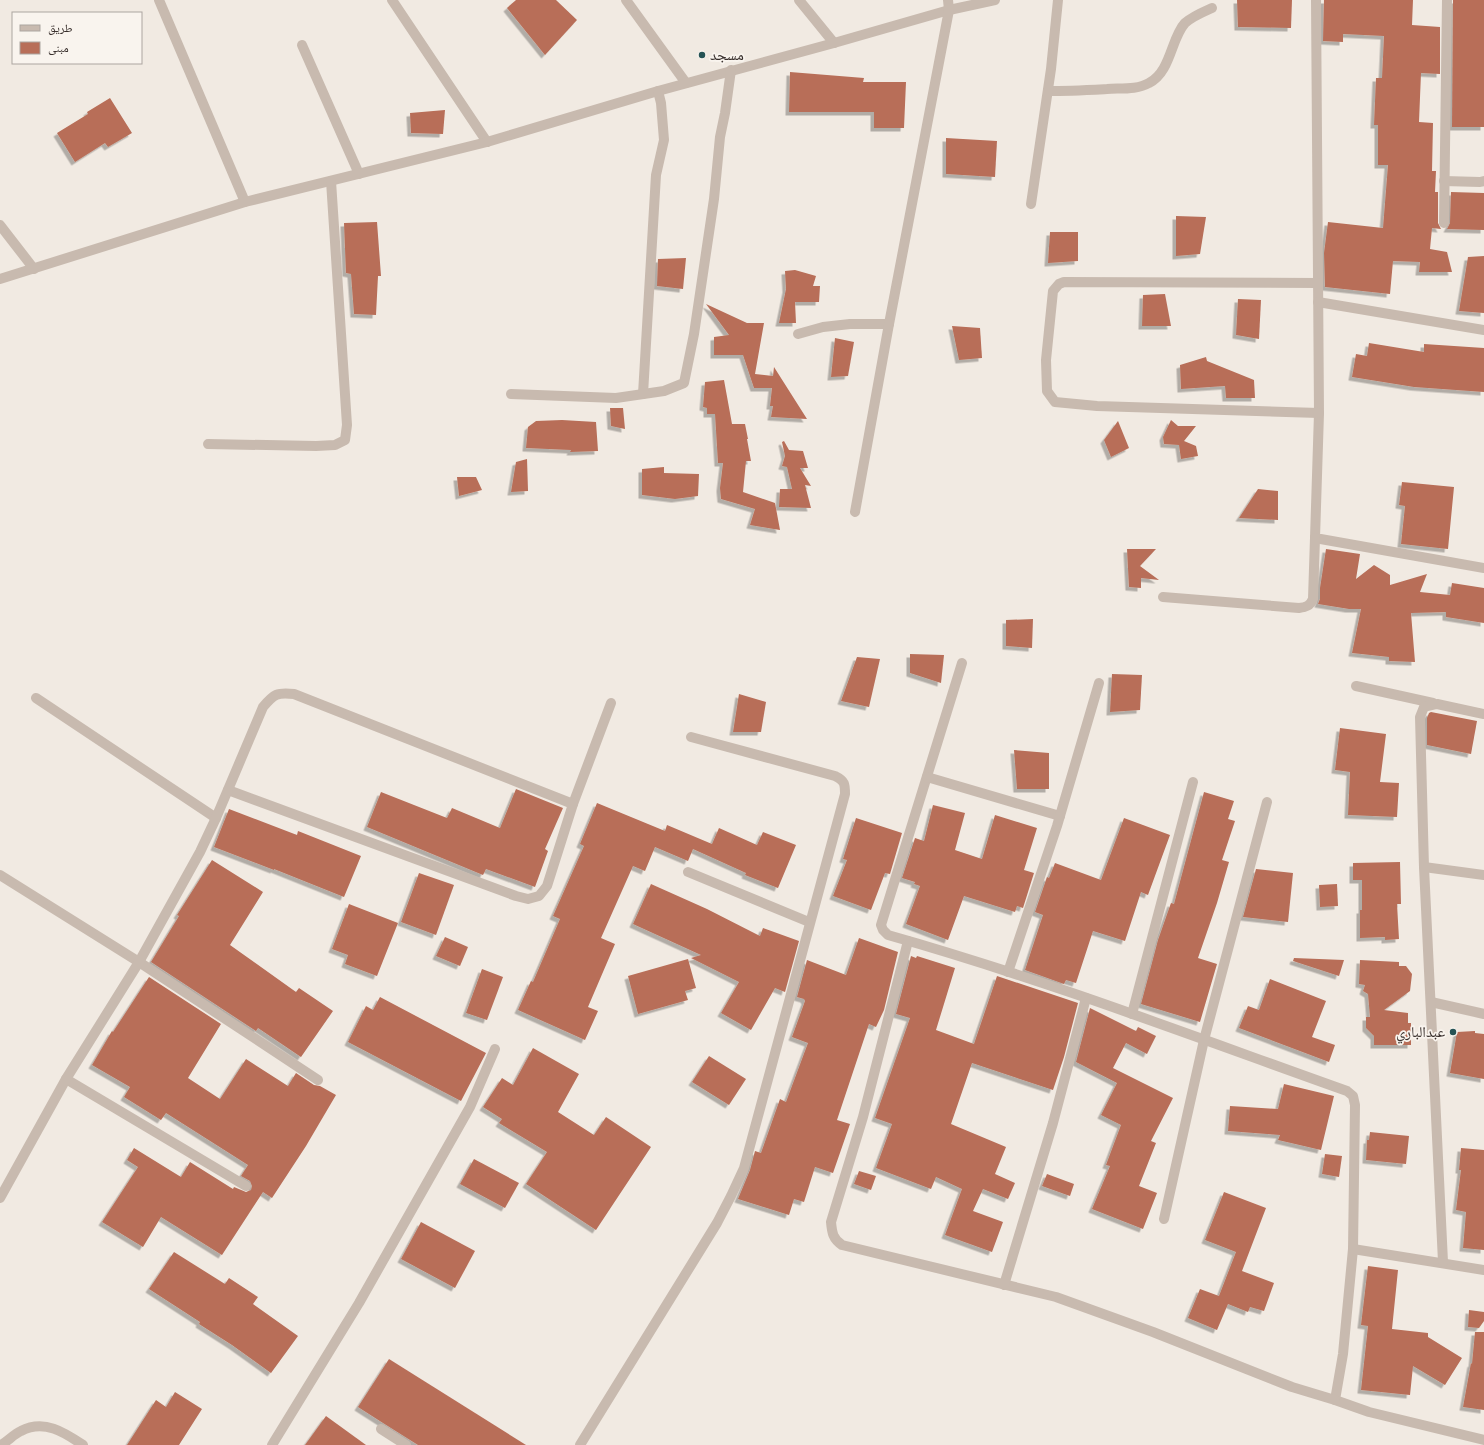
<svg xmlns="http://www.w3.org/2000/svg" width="1484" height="1445" font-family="Jost,'Noto Naskh Arabic',sans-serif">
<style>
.building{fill:#b86e58;filter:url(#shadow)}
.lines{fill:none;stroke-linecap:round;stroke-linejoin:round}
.minor{stroke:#c8baaf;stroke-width:10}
.poi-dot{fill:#265355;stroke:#f9f4ee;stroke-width:1.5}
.labels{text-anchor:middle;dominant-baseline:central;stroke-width:3.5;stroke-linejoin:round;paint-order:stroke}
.poi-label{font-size:15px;fill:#382f2c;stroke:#f9f4ee;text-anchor:start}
</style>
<defs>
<filter id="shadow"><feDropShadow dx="-3.5" dy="3.5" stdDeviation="0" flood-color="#0004"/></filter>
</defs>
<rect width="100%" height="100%" fill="#f1eae2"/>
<g class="building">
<path d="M516,0H556L577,20L545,55L507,8Z"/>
<path d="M1237,0H1292L1291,28L1238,27Z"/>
<path d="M1324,0H1413L1412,25L1440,27V74L1421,73L1419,122L1433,123L1432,171H1436L1435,192H1438V223L1441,229L1432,228L1430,249L1447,252L1452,272H1419L1420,262L1393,261L1390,294L1325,287L1324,253L1328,222L1383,228L1388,165H1378V125H1374L1376,78H1382L1384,36L1343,34V42L1323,41Z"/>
<path d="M1453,0H1484V127H1452Z"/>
<path d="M790,72L864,78L863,82H906L904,128H874V112H789Z"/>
<path d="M110,98L132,133L108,147L105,143L75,162L57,133L88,114L87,112Z"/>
<path d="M445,110L443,134L411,133L410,113Z"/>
<path d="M946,138L997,141L995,177L946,174Z"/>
<path d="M1451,192L1484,193V230L1447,229L1450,223Z"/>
<path d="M1176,216L1206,217L1200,254L1176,256Z"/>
<path d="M377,222L381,276H378L376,315L354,314L351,274L346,273L344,223Z"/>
<path d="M1050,232H1078V261L1048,263Z"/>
<path d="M1484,256V313L1459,311L1468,257Z"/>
<path d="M686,258L683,289L657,286L658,259Z"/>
<path d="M795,270L816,276L813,286H820L819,302H795L796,323H779L786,289L785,271Z"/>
<path d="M1165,294L1171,326H1142L1143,295Z"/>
<path d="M1238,299L1261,300L1259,339L1236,335Z"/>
<path d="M706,304L747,323H764L755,374L773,376L774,367L807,419L771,417L773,406H770L772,388H754L743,355H714V337L729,335Z"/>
<path d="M952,326L980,328L982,358L959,360Z"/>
<path d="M835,338L854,342L848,376L831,377Z"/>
<path d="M1369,343L1424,352V344L1484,348V392L1414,387L1352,377L1356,354L1367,356Z"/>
<path d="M1206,357L1207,361L1254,380L1255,398H1226L1225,386L1181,389L1180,365Z"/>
<path d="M724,380L732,424H745L748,439H747L751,461H746L743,492L775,503L780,530L750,525L755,509L721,499L720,488L723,463H718L715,414H707V408L703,407L705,382Z"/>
<path d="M610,408H623L625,429L611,426Z"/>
<path d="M562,420L596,422L598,451L570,452L571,450L526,448L528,427L536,421Z"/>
<path d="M1171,420L1178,426H1196L1184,441L1196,446L1198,456L1181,459L1179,445L1164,444L1163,437Z"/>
<path d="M1118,421L1129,448L1111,457L1104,440Z"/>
<path d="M784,441L789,450L803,451L808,468H800L811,486L805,485L811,508L779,507L780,489H792L787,467L782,466L785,456L782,442Z"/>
<path d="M527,459L528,491L511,492L516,462Z"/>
<path d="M664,467V473L699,474L698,496L675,499L642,495V469Z"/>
<path d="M457,477H476L482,490L459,496Z"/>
<path d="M1402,482L1454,487L1448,549L1401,544L1405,506L1399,505Z"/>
<path d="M1258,489L1278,491V520L1239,518Z"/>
<path d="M1127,549H1156L1140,566L1159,580L1141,578V588L1129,587Z"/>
<path d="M1326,549L1360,554L1356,579L1374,565L1390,575V585L1427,574L1420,592L1450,595L1452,583L1484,588V623L1446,617V612L1411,613L1415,662L1389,661V657L1352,653L1361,609H1349L1318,604L1320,599V588Z"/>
<path d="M1033,619L1032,648L1006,646V620Z"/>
<path d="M910,654L944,655L941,683L910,673Z"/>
<path d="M857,657L880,659L869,707L841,701Z"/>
<path d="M1112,674L1142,675L1140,710L1110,712Z"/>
<path d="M739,694L766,702L761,732H733Z"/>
<path d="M1431,712L1477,721L1471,754L1427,745V718L1429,713Z"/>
<path d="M1340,728L1386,734L1380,782L1399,783L1397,817L1348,815L1350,772L1335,770Z"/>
<path d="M1014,750L1049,753V789H1017Z"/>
<path d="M516,789L563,808L545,849L548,851L535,887L486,869L483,875L367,827L381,792L447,818L452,808L500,828Z"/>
<path d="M1204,792L1234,801L1228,819L1235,821L1222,860L1229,862L1217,903L1198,958L1217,964L1200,1022L1141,1004L1158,940L1171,903L1174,904Z"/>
<path d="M597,803L665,831L667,825L712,844L719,828L757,845L763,832L796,845L778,888L745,875L746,873L693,849L688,861L655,847L645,871L633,866L601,938L615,944L588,1007L598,1011L585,1040L518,1010L531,981L533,982L560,919L553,916L584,846L580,844Z"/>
<path d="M933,805L965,813L955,850L982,859L995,815L1037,828L1024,870L1034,873L1023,908L1017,906L1015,912L964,896L948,940L906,924L920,886L914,884L915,882L902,878L915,838L924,841Z"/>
<path d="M229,809L297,835L298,831L361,856L344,897L274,869V870L214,847Z"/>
<path d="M856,818L902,833L890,874L885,873L871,910L833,896L847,860L843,859Z"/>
<path d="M1124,818L1170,835L1148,895L1141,892L1125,941L1093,931L1076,983L1066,980L1064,984L1025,970L1043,915L1035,912L1047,877L1049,878L1055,863L1101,880Z"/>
<path d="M212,860L263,892L230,945L296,992L299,988L333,1011L301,1057L258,1028L256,1031L151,962L179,916L177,915Z"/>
<path d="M1400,862L1401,904H1397L1399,939L1385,940V937L1360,938V910H1362V880H1353V863Z"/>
<path d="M1256,869L1293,873L1288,922L1243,917Z"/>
<path d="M419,873L454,885L436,935L401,922Z"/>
<path d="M651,884L707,909L760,936L763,928L799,941L785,992L775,988L751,1030L721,1013L739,982L691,958L701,955L633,924Z"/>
<path d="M1337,884L1338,906L1320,907L1319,885Z"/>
<path d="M349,904L398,923L377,976L345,964L348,955L332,949Z"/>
<path d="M445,937L468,947L460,966L436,956Z"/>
<path d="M859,938L898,952L884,1010L876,1027L869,1024L837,1120L850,1124L833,1173L815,1167L804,1202L794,1199L789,1215L738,1199L750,1170L755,1151L761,1153L780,1099L786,1102L808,1043L792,1037L805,1001L804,999L797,997L807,960L846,975Z"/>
<path d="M911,956L916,958L917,956L955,968L936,1030L974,1044L997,976L1078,1003L1064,1057L1053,1090L972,1063L951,1124L1006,1147L995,1174L1015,1183L1008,1199L983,1189L973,1211L1003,1222L992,1252L945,1235L962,1189L936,1177L931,1189L876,1168L892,1124L875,1118L910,1018L896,1014Z"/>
<path d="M1294,958L1344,960L1339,976L1293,961Z"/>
<path d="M688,959L696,988L685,991L688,1000L638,1014L628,976Z"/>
<path d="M1360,960L1399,962V966H1406L1412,974L1410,991L1384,1010L1408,1013V1023H1411V1045H1374V1036L1366,1028V1017H1370L1368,994L1363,991L1365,985L1359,984Z"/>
<path d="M482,969L503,977L487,1020L466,1013Z"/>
<path d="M149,977L221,1024L188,1078L220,1099L246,1059L288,1086L296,1073L314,1085L320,1086L336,1095L306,1146L272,1198L263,1192L222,1255L161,1217L143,1247L102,1222L138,1167L127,1160L134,1148L181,1177L190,1162L233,1189L234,1187L246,1192L251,1190L252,1186L250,1181L241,1176L248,1165L166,1113L161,1120L124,1097L130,1087L92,1065L112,1031L113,1032Z"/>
<path d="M1270,979L1326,1001L1312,1037L1335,1045L1329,1062L1239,1028L1248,1006L1259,1010Z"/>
<path d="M380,997L486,1053L461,1101L348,1042L366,1006L373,1010Z"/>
<path d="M1090,1008L1136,1031L1138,1027L1156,1036L1147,1054L1126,1043L1113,1068L1173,1098L1151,1141L1156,1143L1139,1186L1157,1193L1143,1229L1092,1209L1110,1166L1106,1165L1121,1125L1101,1115L1117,1083L1076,1062Z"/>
<path d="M1475,1031V1033L1484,1034V1079L1450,1073L1457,1032Z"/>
<path d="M533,1048L579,1074L558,1112L594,1135L606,1117L651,1147L596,1230L526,1184L547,1152L499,1123L502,1119L483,1107L502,1078L513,1085Z"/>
<path d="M709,1056L746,1079L729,1105L692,1082Z"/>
<path d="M1284,1084L1334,1096L1321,1150L1278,1140L1280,1135L1228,1131L1230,1106L1278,1109Z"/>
<path d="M1370,1132L1409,1136L1406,1164L1366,1160L1367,1140H1369Z"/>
<path d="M1461,1148L1484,1150V1250L1463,1248L1466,1212L1456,1210L1461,1170H1459Z"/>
<path d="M1325,1154L1342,1156L1339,1177L1322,1174Z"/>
<path d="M474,1159L519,1183L505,1208L460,1184Z"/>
<path d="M859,1171L876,1176L871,1190L854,1184Z"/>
<path d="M1047,1174L1074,1184L1070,1196L1042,1186Z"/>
<path d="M1224,1192L1266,1208L1242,1271L1274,1283L1264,1311L1250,1307L1248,1312L1228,1304L1217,1330L1188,1318L1200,1289L1219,1296L1236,1252L1205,1240Z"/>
<path d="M421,1222L475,1251L455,1288L401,1259Z"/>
<path d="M174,1252L225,1284L229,1278L258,1297L253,1304L298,1336L271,1373L232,1345L199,1324L200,1322L149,1289Z"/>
<path d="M1368,1266L1398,1270L1392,1329L1428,1333V1337L1462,1358L1445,1385L1413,1366L1410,1395L1361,1390L1368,1326L1361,1325Z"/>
<path d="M1469,1310L1484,1312V1321L1479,1328L1468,1327Z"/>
<path d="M1475,1332H1484V1410L1463,1407L1471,1363L1472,1364Z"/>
<path d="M389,1359L526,1445H418L383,1423L358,1407Z"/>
<path d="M175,1392L202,1409L179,1445H127L156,1400L166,1407Z"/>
<path d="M326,1416L366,1445H305Z"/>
</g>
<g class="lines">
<g class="minor">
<path d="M159,0L245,202"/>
<path d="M392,0L487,142"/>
<path d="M626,0L686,83"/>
<path d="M799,0L834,43"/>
<path d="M1316,0L1319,413L1315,538L1484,568"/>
<path d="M302,45L359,174"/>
<path d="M1048,91C1068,91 1087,90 1107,89C1120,88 1137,90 1149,83C1171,72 1171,38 1185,23C1193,16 1203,12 1212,8"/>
<path d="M1444,181L1480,182L1484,181"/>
<path d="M1031,204L1051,69L1058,0"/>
<path d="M1444,223L1447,0"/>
<path d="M0,225L34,269"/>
<path d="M0,279L245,202L487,142L658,91L834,43L949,10L995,0"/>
<path d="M1318,283L1064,282L1059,284L1053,291L1046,360L1047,391L1055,402L1097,406L1319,413"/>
<path d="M1318,302L1484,330"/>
<path d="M798,334L823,327L850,324H889"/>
<path d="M511,394L616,398L664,391L684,383L694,334L714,199L720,137L725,113L731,70"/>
<path d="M643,394L656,175L664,140L661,103L658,91"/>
<path d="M208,444L316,446L335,445L345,440L347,425L331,181"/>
<path d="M855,512L889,324L949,10L948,0"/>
<path d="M1163,597L1299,608C1306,607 1310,606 1313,599L1315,538"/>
<path d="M962,663L881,925L883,930L888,935C1044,979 1195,1037 1347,1091L1353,1096L1355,1105L1353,1249L1343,1354L1335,1400L1369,1412L1484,1440"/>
<path d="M1356,686L1433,703"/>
<path d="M36,698L216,818"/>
<path d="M927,777L1060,816"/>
<path d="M228,790L516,896L528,899L539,896L547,886L573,804L611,703"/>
<path d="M1424,867L1484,875"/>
<path d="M688,872L809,922"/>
<path d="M0,875L139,962L318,1080"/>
<path d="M908,941L863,1117L831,1222C832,1233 833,1239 842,1245L1056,1297L1153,1332L1292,1387L1335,1400"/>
<path d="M1008,972L1057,826L1099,683"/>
<path d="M1431,1002L1484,1014"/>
<path d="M1132,1014L1193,782"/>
<path d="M66,1079L246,1186"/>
<path d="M0,1198L66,1079L139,962L200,852L216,818L263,707C274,694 277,692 294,694L573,804"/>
<path d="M1164,1219L1204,1040L1267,802"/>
<path d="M1353,1249L1484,1270"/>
<path d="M1443,1262L1424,867L1420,717L1424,707L1437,704L1484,714"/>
<path d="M1004,1285L1053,1123L1086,998"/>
<path d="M381,1429L406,1445"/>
<path d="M1,1445C8,1441 14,1434 21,1431C44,1419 64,1432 83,1445"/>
<path d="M272,1445L359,1303L470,1107L495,1049"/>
<path d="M580,1445L717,1223L731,1196L744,1168L845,794C845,784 845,781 835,776L691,737"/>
</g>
</g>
<g class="poi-dot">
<circle cx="702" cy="55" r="4"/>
<circle cx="1453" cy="1032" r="4"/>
</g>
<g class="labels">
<g class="poi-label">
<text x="710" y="55">مسجد</text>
<text x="1445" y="1032" text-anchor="end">عبدالباري</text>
</g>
</g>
<rect x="12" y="12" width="130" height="52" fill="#f9f4ee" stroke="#aca5a0"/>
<rect x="20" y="25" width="20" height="6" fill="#c8baaf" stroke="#aca5a0"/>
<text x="48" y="32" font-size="12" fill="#382f2c">طريق</text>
<rect x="20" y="42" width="20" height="12" fill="#b86e58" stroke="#aca5a0"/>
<text x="48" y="52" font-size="12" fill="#382f2c">مبنى</text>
</svg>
